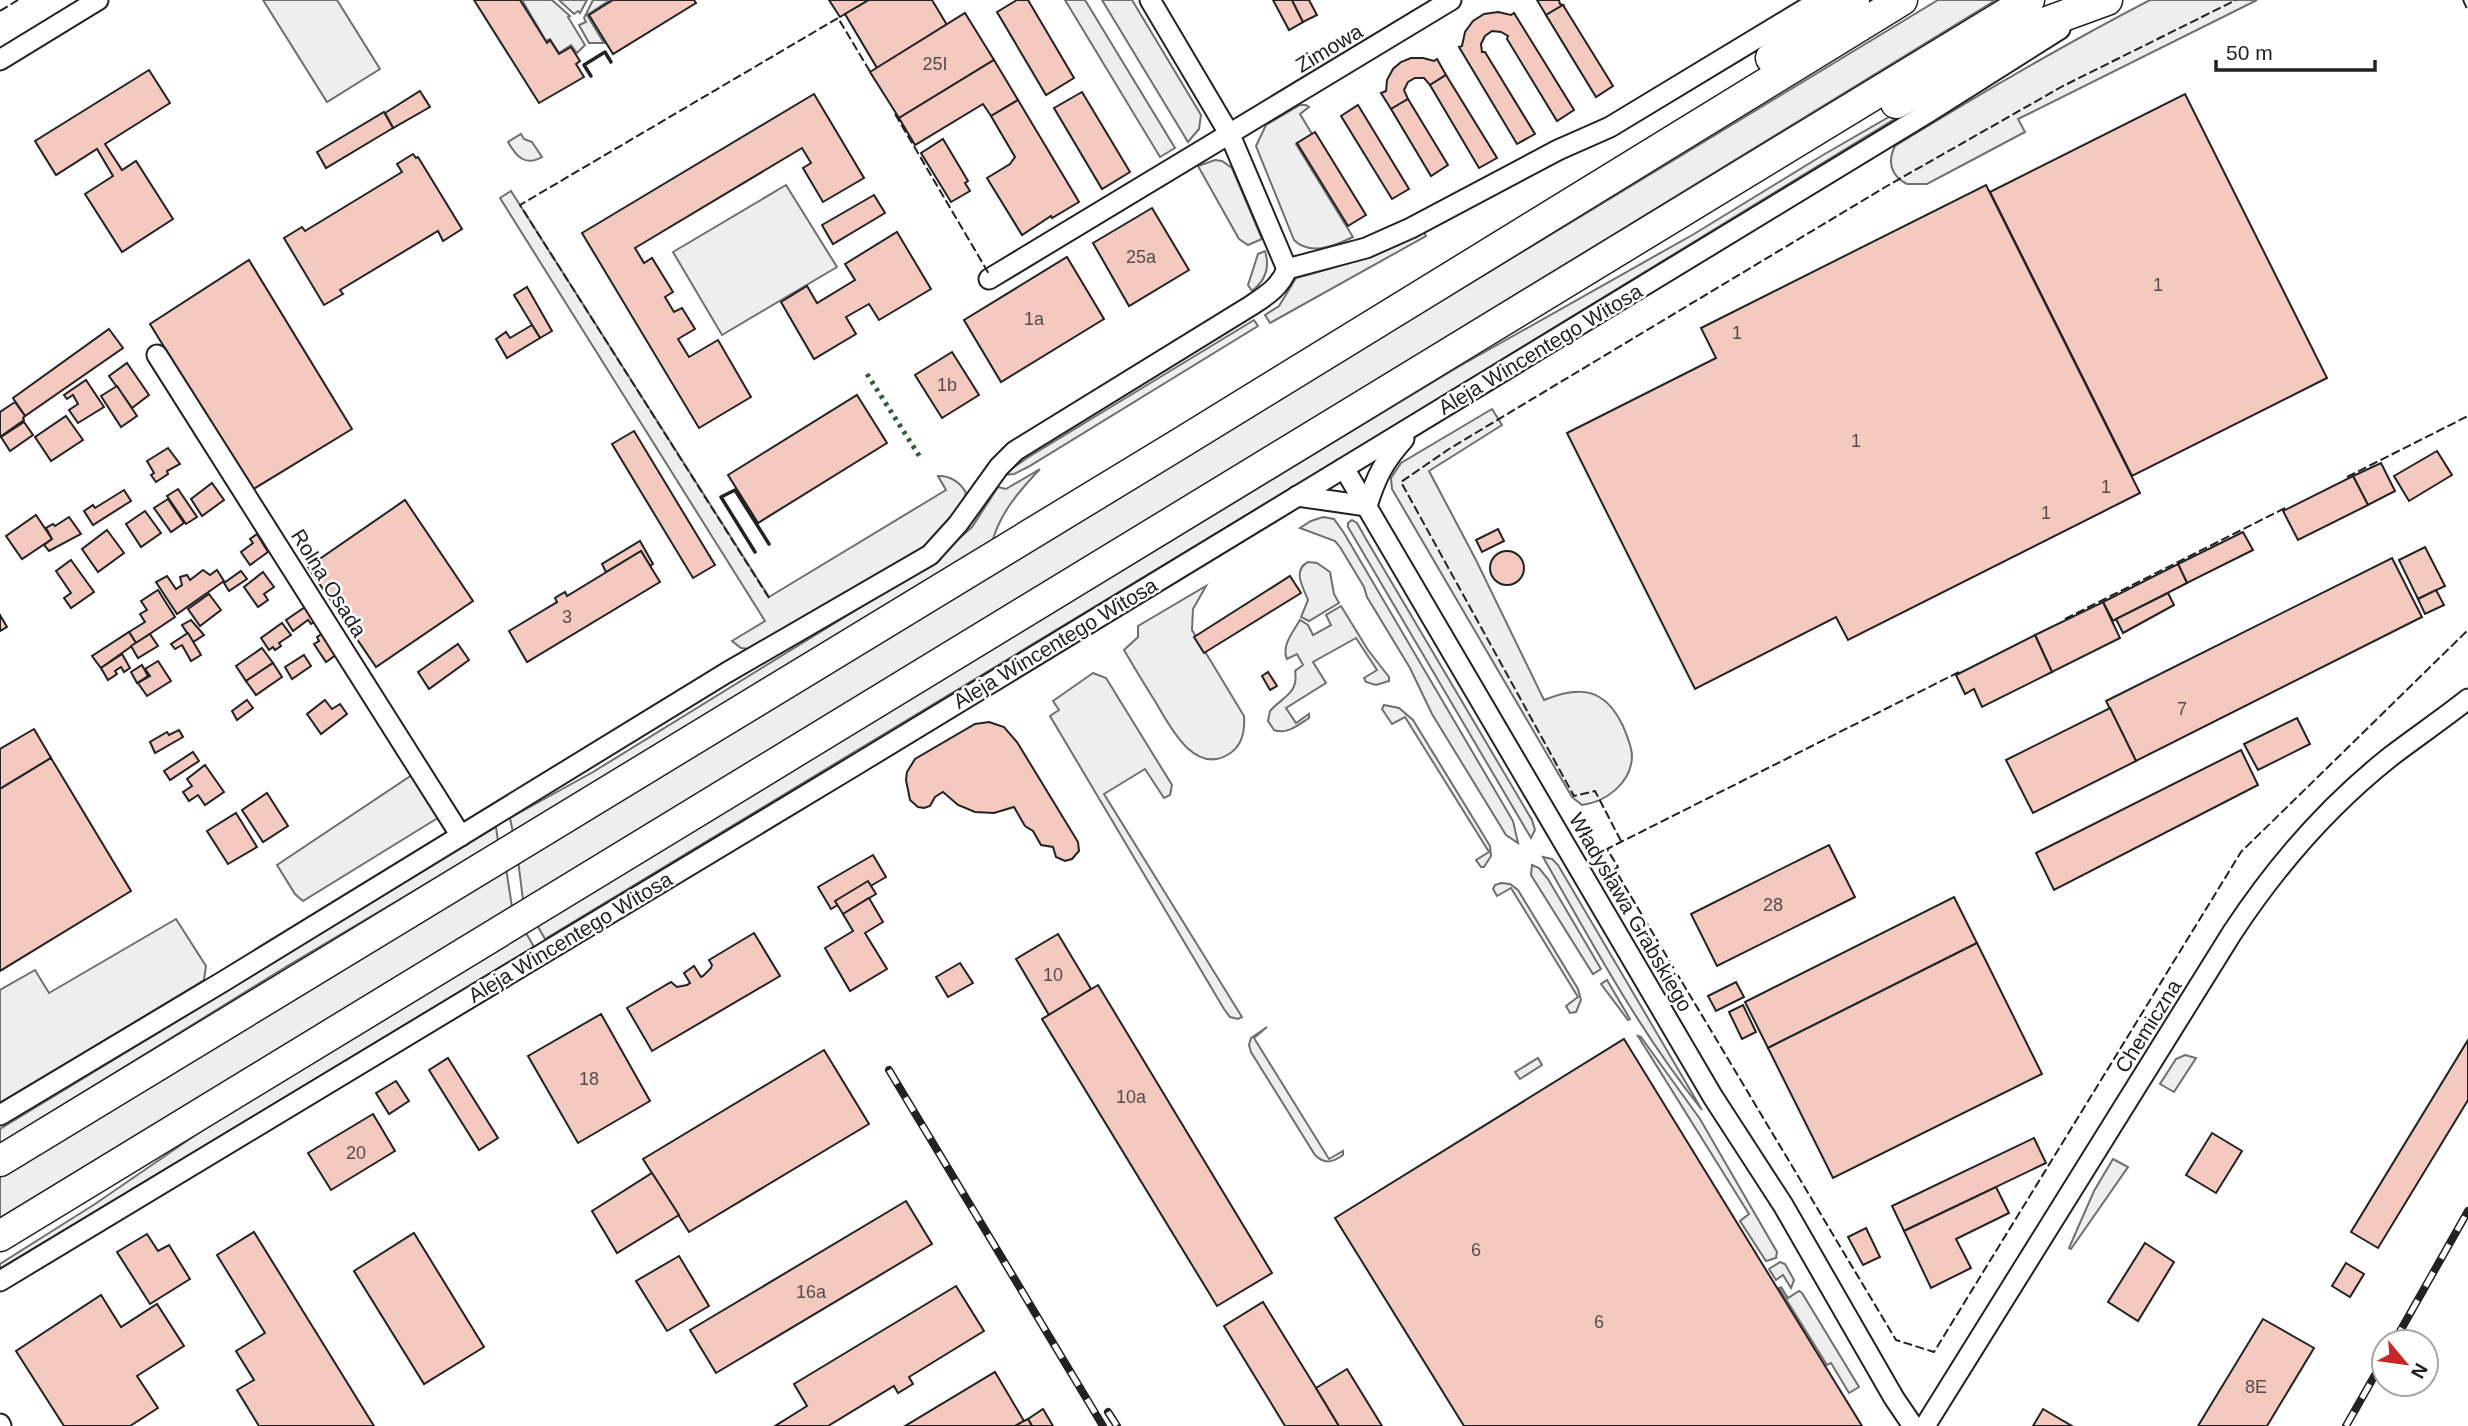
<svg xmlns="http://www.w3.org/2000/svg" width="2468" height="1426" font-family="Arial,sans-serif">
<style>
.green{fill:#eee;stroke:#6f6f6f;stroke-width:2}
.building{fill:#f3c9c0;stroke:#222;stroke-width:2}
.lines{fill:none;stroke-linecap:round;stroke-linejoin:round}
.street-casing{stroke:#222;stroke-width:23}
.primary-casing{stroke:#222;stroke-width:33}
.street{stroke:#fff;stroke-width:19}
.primary{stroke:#fff;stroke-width:30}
.rail-casing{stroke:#222;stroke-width:8}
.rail{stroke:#fff;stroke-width:5;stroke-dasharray:16;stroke-linecap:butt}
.hedge{stroke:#2f5e38;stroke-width:5;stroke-dasharray:3.5 5;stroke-linecap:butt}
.fence{stroke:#222;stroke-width:2;stroke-dasharray:9 3.5;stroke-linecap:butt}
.wall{stroke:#222;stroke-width:3.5}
.labels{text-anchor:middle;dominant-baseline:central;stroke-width:5;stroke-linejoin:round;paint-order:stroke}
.number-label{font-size:18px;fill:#564c4a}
.street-label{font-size:21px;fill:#222;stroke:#fff}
</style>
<rect width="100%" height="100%" fill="#fff"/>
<g class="green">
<path d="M263,0H337L380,69L327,102Z"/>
<path d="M522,0H552L570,16L568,17L585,45L577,53L571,45L559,53L550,39L546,41Z"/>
<path d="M559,0H587L580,13L578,11L574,14Z"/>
<path d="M593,0H610L587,15L604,43H589L579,25L586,22L584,18Z"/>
<path d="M1065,0H1085L1175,148L1160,157Z"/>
<path d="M1102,0H1132L1201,115L1199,129L1188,142Z"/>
<path d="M1938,0H1996L729,777L523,900L518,860Z"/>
<path d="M2150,0H2257L2018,119L2025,132L1927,184H1907C1891,176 1887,162 1895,146C1978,95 2063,45 2150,0Z"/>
<path d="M1967,72L1968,74L1382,433L545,939L537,925L1458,367L1694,234L1823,155Z"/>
<path d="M1300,105H1306L1309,107L1300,114L1312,134L1296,144L1353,237C1335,246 1310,256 1294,240L1256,146L1266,125Z"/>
<path d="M521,134L524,139L532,142L542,157C525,167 516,156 508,142Z"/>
<path d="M1215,160L1222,161L1232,168L1262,239L1248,245L1239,239L1198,166Z"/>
<path d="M786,185L837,267L722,335L673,252Z"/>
<path d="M511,191L769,597L946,490L938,476C950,475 961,483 966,493L962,505L923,549L750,649L741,648L732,641L765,621L500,198Z"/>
<path d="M1424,232L1426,236L1270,323L1265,315L1279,306L1296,278C1342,266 1381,254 1424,232Z"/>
<path d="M1265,251C1270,267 1265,281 1252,291L1248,285L1258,254Z"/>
<path d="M1254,320L1258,326L1028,467L1014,474L1003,475L1027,458Z"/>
<path d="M1492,409L1502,425L1429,471L1476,560L1544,700C1580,685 1605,688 1623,726C1627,736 1632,746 1632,757C1631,783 1606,802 1582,805L1572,797L1392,489L1391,478L1401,463Z"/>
<path d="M1040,469C1020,490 999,514 992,543L513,833L510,818L593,772L929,565L972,527L998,487L1006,489Z"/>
<path d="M1323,517L1334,519L1344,533L1513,821L1518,843L1506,835L1432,714L1410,668L1367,597L1364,587L1340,547L1335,541L1300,528L1311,521Z"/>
<path d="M1352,520L1357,523L1366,539L1532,820L1535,830L1531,838L1348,527V523Z"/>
<path d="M1308,562L1317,563L1330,572L1334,594L1339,603L1309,621L1301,617L1308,600C1303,587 1292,570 1308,562Z"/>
<path d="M1206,586L1193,609L1192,630L1244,716C1245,730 1242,746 1229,754C1194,776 1169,725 1155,701C1144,684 1134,667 1124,650L1138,637V626Z"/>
<path d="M1341,606L1368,650L1389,677V681L1376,685L1366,682L1364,678L1377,670L1356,638L1313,662L1326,683L1286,708L1296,723L1309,714V718C1298,725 1287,735 1274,730L1268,721L1270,711C1282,697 1299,694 1295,671L1303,665L1297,654L1287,659C1281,646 1293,632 1300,620L1308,625L1313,635L1331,625L1326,615Z"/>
<path d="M1093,673L1106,678L1172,785L1170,795L1164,798L1145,769L1104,794L1242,1017L1238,1019L1230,1017L1224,1009L1050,716L1059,710L1053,701Z"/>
<path d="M1384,705L1399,708L1413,720L1484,836L1490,846L1491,856L1484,867H1481L1476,860L1489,852L1405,717L1392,724L1382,709Z"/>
<path d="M415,773L441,816L303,901L295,894L277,865Z"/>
<path d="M496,827L498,841L289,965L0,1144V1129Z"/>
<path d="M1543,857L1552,859L1558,865L1702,1110C1640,1032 1592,943 1543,857Z"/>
<path d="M1532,865L1539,868L1548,879L1601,969L1593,974L1531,875Z"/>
<path d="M506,868L512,907L0,1218V1173Z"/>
<path d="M1501,883L1510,884L1518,890L1578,989L1581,1000L1576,1012L1570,1013L1566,1006L1578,997L1511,888L1497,896L1493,889L1495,885Z"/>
<path d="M176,919L206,966L204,980L0,1104V990L35,970L49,993Z"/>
<path d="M526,933L534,947L0,1269V1264L95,1204L213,1123Z"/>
<path d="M1607,980L1630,1019L1628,1020L1601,984Z"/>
<path d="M1267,1027L1254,1038L1329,1159L1343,1151V1155C1333,1162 1325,1165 1315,1155L1251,1052L1249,1045L1251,1038Z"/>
<path d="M1638,1036L1641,1037L1700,1119L1777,1252L1776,1258L1766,1261L1740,1221L1749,1214Z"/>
<path d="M2185,1055L2196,1058L2174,1092L2160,1084L2176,1059Z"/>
<path d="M1538,1058L1542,1065L1520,1079L1515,1072Z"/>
<path d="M2113,1159L2128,1167L2071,1249L2069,1248L2094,1191Z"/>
<path d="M1780,1262L1785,1264L1794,1280L1791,1288L1783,1275L1776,1280L1769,1269Z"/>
<path d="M1781,1287L1788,1298L1799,1291L1802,1293L1859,1387L1849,1393L1831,1363L1827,1365L1779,1288Z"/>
</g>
<g class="building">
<path d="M474,0H520L547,43L550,40L559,54L571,47L580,61L576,64L584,77L539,103Z"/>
<path d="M613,0H694L696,3L613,54L589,15Z"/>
<path d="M829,0H869L840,17Z"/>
<path d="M869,0H932L947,25L877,68L845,14Z"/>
<path d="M1017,0H1028L1074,78L1046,95L997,12Z"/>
<path d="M1273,0H1292L1303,22L1289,30Z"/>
<path d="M1292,0H1309L1317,15L1303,22Z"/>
<path d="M1537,0H1559L1560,4L1563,5L1546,15Z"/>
<path d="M1563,5L1613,86L1596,97L1546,15Z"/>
<path d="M1498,12L1511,15L1514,13L1574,110L1557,121L1507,39L1508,36L1501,32L1492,31L1485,36L1481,44L1482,52H1485L1535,134L1517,144L1459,47L1462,46L1465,32L1473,21L1484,14Z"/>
<path d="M965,13L994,60L899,118L870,72Z"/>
<path d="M1411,58H1423L1434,61L1437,59L1446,75L1430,85L1424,78H1415L1408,82L1404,90L1408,99L1391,109L1381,93L1386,91L1387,80L1393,69L1401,62Z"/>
<path d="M994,60L1018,100L991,116L983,104L915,145L899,118Z"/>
<path d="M149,70L170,103L105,144L122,170L136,161L173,219L122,252L85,194L113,176L97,149L56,175L35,141Z"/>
<path d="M1446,75L1497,158L1479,168L1430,85Z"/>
<path d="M420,91L430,107L393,128L385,113Z"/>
<path d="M1082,92L1130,172L1102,189L1054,108Z"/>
<path d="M814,94L864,178L823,202L803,168L811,163L802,148L635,248L644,263L652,258L673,292L665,297L674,312L682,308L695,329L678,339L689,357L718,340L751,397L699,428L582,233Z"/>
<path d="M2185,94L2327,378L2132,476L1990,192Z"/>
<path d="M1408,99L1448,165L1431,176L1391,109Z"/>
<path d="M1018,100L1079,202L1052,218L1051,216L1022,235L987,178L1010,164L1015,157L991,116Z"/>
<path d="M1358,105L1409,189L1392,199L1341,116Z"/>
<path d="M384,112L393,128L326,168L317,152Z"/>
<path d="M1315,132L1366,215L1348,226L1297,143Z"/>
<path d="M943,139L968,181L965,183L970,191L951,202L921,153Z"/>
<path d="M413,154L416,158L418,157L462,229L443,241L438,231L340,290L343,294L324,305L284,238L302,227L305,231L402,172L397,164Z"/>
<path d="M1986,185L2140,493L1848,640L1836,617L1695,689L1567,433L1716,358L1701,328Z"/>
<path d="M874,195L885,213L833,244L822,225Z"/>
<path d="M1152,208L1189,270L1129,306L1093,243Z"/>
<path d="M897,232L931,289L879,320L869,304L846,317L856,334L814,359L781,302L807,286L817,303L855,280L845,264Z"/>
<path d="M1067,257L1104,319L1001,382L964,320Z"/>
<path d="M249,260L352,429L252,490L150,324Z"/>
<path d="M527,287L552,331L540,338L514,295Z"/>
<path d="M532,325L540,338L507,358L496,339L506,332L510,338Z"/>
<path d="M109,329L123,348L25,416L13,398Z"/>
<path d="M952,352L979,395L942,418L915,375Z"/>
<path d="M127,363L149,395L132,408L109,376Z"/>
<path d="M86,380L104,407L78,423L69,410L78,404L73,395L67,399L64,395Z"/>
<path d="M117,386L137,416L121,427L101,396Z"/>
<path d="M857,395L887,443L758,523L728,475Z"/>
<path d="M15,402L25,416L23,418L24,420L0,437V412Z"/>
<path d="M66,416L83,440L51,461L35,437Z"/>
<path d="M24,422L33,435L10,451L1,437Z"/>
<path d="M634,431L715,565L693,578L612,444Z"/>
<path d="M168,448L180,464L167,471L168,474L156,482L151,475L154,473L147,461Z"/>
<path d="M2437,451L2452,475L2409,501L2394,476Z"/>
<path d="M2381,463L2395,491L2368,505L2353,476Z"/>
<path d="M2353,476L2368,505L2298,540L2283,511Z"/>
<path d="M212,483L224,500L202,516L191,499Z"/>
<path d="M178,489L197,517L186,524L167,496Z"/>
<path d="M124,490L131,501L93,525L84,511L93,505L95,508Z"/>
<path d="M168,499L184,523L171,532L154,508Z"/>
<path d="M405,500L473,601L376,667L308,567Z"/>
<path d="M145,511L161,533L141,547L126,524Z"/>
<path d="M36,515L52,539L22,559L6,536Z"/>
<path d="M69,517L81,534L49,551L44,545L52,539L46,528L53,524L55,526Z"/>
<path d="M1498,529L1504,541L1482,552L1476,540Z"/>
<path d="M107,530L124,553L98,572L82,549Z"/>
<path d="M2243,532L2253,550L2187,583L2178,564Z"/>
<path d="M257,534L268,552L250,565L241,552L253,543L250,539Z"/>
<path d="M640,541L653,564L650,566L641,551L606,572L602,564Z"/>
<path d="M2425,547L2445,586L2418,599L2399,560Z"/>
<circle cx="1507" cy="568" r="17"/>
<path d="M641,551L660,582L527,662L509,631L557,602L555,598L565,592L567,596Z"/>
<path d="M2392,558L2422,617L2136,761L2106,701Z"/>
<path d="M71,560L94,592L71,608L64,598L71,593L56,571Z"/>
<path d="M2178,564L2187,583L2113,621L2103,602Z"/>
<path d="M203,570L210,575L217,570L224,581L177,614L156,582L167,576L176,589L182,585L180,577L187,575L190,580Z"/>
<path d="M241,571L247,579L229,591L224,583Z"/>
<path d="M263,572L274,587L264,594L268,600L258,607L244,587Z"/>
<path d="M1290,576L1301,593L1204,653L1194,637Z"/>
<path d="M158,590L175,617L136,643L129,632L145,622L140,614L147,610L141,601Z"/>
<path d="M2436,590L2444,605L2425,614L2418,599Z"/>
<path d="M2168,593L2174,605L2123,633L2116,619Z"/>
<path d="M209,594L221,610L200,626L188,609Z"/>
<path d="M2103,602L2120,638L2052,672L2035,635Z"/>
<path d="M311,603L321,618L311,624L308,620L293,631L286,620Z"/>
<path d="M0,615L7,627L0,631Z"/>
<path d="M191,620L204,635L193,642L182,625Z"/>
<path d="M282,623L291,635L279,643L281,646L275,650L273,647L269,650L261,638Z"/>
<path d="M129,632L136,643L101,668L92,656Z"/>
<path d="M188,633L201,655L191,661L182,645L175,649L171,644Z"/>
<path d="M323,633L343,650L326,662L314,644L319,641L317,637Z"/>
<path d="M150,634L158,646L138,658L131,646Z"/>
<path d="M2035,635L2052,672L1982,707L1974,689L1965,694L1956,675Z"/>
<path d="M458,644L469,660L429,689L418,672Z"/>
<path d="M262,648L273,663L246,681L236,666Z"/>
<path d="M122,654L130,668L124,672L121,667L115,671L117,674L108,680L101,668Z"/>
<path d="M304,655L311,666L292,679L285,667Z"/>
<path d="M158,661L171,681L147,696L138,683L150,676L145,669Z"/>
<path d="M273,663L282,677L256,695L246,681Z"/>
<path d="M142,665L148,676L137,683L131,672Z"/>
<path d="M1268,672L1277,686L1270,690L1262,676Z"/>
<path d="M247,700L253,708L237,720L232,711Z"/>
<path d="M325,700L332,709L340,704L347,714L321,734L307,714Z"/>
<path d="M2110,708L2136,761L2033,813L2006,760Z"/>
<path d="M2297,718L2310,744L2258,770L2244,744Z"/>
<path d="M989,722L1004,727L1017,742L1078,842L1079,851L1072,859L1065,861L1056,857L1053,847L1041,845L1033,831L1025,826L1014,807L994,813L975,812L958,805L943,792L935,797L930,806L924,808L918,807L910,800L906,780L907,772L915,759L975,724Z"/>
<path d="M34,729L51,758L0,789V749Z"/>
<path d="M179,730L183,737L155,753L150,742L167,732L169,735Z"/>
<path d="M2241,750L2258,785L2054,890L2036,853Z"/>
<path d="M193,752L199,761L170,780L164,771Z"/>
<path d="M51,758L131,891L0,971V789Z"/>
<path d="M205,765L224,792L205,805L198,795L189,801L183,792L192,786L187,779Z"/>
<path d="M267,793L288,826L263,842L242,810Z"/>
<path d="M236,813L257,847L228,864L207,831Z"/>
<path d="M1829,845L1855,897L1717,966L1691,914Z"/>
<path d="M873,855L886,877L831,909L818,887Z"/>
<path d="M868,881L876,894L843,914L835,901Z"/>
<path d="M1954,897L1977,943L1768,1048L1745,1002Z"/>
<path d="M869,898L883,922L865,933L887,969L850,991L825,948L853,931L843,914Z"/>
<path d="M754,933L780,976L652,1051L627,1008L671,982L677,987L687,985L690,983L684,973L694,966L701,977L703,976L711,968L712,965L709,960Z"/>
<path d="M1058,934L1091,989L1049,1015L1016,959Z"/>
<path d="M1977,943L2042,1074L1833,1178L1768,1048Z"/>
<path d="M960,963L973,983L948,997L936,977Z"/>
<path d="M1736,982L1744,997L1716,1011L1708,996Z"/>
<path d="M1098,985L1272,1273L1217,1306L1042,1019Z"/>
<path d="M1743,1005L1756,1032L1742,1039L1729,1012Z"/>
<path d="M601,1014L650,1101L578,1143L528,1056Z"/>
<path d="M1624,1039L1862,1426H1464L1335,1218Z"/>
<path d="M2468,1040V1100L2378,1248L2351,1232Z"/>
<path d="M824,1050L869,1124L689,1232L643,1159Z"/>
<path d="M448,1058L498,1138L479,1150L429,1070Z"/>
<path d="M396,1081L409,1101L389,1114L376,1093Z"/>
<path d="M373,1114L395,1151L331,1190L308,1153Z"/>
<path d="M2212,1133L2242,1151L2216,1193L2186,1175Z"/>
<path d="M2034,1138L2046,1163L1904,1231L1892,1206Z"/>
<path d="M652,1173L679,1215L617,1253L592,1211Z"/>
<path d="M1996,1187L2009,1213L1956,1239L1971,1268L1931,1288L1904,1231Z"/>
<path d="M906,1201L932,1244L716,1373L690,1330Z"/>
<path d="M1866,1228L1880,1257L1863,1265L1848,1237Z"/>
<path d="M254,1232L374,1426H259L237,1390L254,1380L236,1351L265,1333L217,1255Z"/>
<path d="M414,1233L484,1347L424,1384L354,1271Z"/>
<path d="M147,1234L158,1251L169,1245L190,1279L150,1304L117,1252Z"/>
<path d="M2145,1243L2174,1262L2138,1321L2108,1302Z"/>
<path d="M679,1256L709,1306L667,1331L636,1281Z"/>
<path d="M2346,1263L2364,1274L2350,1297L2332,1286Z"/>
<path d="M956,1286L984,1331L909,1377L913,1384L898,1393L894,1386L828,1426H775L807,1406L794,1384Z"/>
<path d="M101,1295L121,1327L157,1304L184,1346L137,1376L158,1408L130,1426H64L16,1351Z"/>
<path d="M1263,1302L1316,1388L1339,1426H1285L1224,1326Z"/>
<path d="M2263,1319L2314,1348L2267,1426H2198Z"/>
<path d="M1347,1369L1382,1426H1339L1316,1388Z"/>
<path d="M995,1372L1024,1421L1015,1426H905Z"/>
<path d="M1043,1409L1053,1426H1032L1028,1419Z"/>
<path d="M2043,1409L2072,1426H2033Z"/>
<path d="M1028,1419L1032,1426H1015L1024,1421Z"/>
</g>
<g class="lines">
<g class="street-casing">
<g id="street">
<path d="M1150,0L1230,135L1287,269"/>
<path d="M0,60L98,0"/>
<path d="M1287,269L1366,248L1411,228L1558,150L1610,127L1820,0"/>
<path d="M989,279L1451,0"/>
<path d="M157,355L461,836"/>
<path d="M1344,468L1713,1097L1783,1205L1894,1398L1913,1426"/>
<path d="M1297,496L1367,506"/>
<path d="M1367,506C1376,477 1384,461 1404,439"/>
<path d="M0,1115L224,981L726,673L930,555L958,524L999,467L1015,451L1252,305C1267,295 1280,287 1287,269"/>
<path d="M0,1281L859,763L1929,112L2060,29"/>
<path d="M0,1424L1,1426"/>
<path d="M1925,1426L2232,933C2276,866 2327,807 2390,757C2416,737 2443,719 2468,699"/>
</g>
</g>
<g class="primary-casing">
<g id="primary">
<path d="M1771,58L1854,0"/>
<path d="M1896,103L2044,23L2107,0"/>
<path d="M0,1161L1184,441L1902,0"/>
<path d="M0,1236L2029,0"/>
</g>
</g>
<use href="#street" class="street"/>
<use href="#primary" class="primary"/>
<g class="rail-casing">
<g id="rail">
<path d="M889,1070L1103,1426"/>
<path d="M2394,1342L2468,1211"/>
<path d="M1108,1412L1117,1426"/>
<path d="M2346,1426L2384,1359"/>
</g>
</g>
<use href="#rail" class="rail"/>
<path class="hedge" d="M867,374L920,457"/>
<g class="fence">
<path d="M2463,0L2468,11"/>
<path d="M0,11L18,0"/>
<path d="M895,114L989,274"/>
<path d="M2347,477L2468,416"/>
<path d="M769,598L520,205L838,18L872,75"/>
<path d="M2065,619L2287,507"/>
<path d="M1959,672L1607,849L1618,867L1615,869L1624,885L1896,1340L1934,1352L2241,852L2468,630"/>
<path d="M1621,841L1595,791L1574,796L1401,482L1449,449L1887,186L2063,86L2236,0"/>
</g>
<g class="wall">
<path d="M591,76L584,65L605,52L611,62"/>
<path d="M755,552L721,497L735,490L769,544"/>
</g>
</g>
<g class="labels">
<g class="number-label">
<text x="935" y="64">25I</text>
<text x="1141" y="257">25a</text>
<text x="2158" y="285">1</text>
<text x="1034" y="319">1a</text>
<text x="1737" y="333">1</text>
<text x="947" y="385">1b</text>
<text x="1856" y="441">1</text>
<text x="2106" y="487">1</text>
<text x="2046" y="513">1</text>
<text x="567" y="617">3</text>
<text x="2182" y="709">7</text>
<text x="1773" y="905">28</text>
<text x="1053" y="975">10</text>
<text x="589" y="1079">18</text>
<text x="1131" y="1097">10a</text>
<text x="356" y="1153">20</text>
<text x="1476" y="1250">6</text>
<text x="811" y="1292">16a</text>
<text x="1599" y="1322">6</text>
<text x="2256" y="1387">8E</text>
</g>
<g class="street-label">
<text transform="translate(1329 48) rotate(-31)">Zimowa</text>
<text transform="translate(1540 349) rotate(-31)">Aleja Wincentego Witosa</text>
<text transform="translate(329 583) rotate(58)">Rolna Osada</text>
<text transform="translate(1055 643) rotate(-31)">Aleja Wincentego Witosa</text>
<text transform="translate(1631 912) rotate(60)">Władysława Grabskiego</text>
<text transform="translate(570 937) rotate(-31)">Aleja Wincentego Witosa</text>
<text transform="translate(2148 1026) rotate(-58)">Chemiczna</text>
</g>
</g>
<g transform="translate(2405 1363) rotate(119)"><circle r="33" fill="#ffffff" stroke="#a7a7a7" stroke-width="2"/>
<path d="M0-5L12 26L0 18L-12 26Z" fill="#c62828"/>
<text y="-10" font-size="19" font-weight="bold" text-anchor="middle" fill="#222222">N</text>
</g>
<path d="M2216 60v10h159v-10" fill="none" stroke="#222222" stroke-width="3.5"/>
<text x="2226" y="60" font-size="21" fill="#222222" stroke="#ffffff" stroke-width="5" paint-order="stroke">50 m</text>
</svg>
